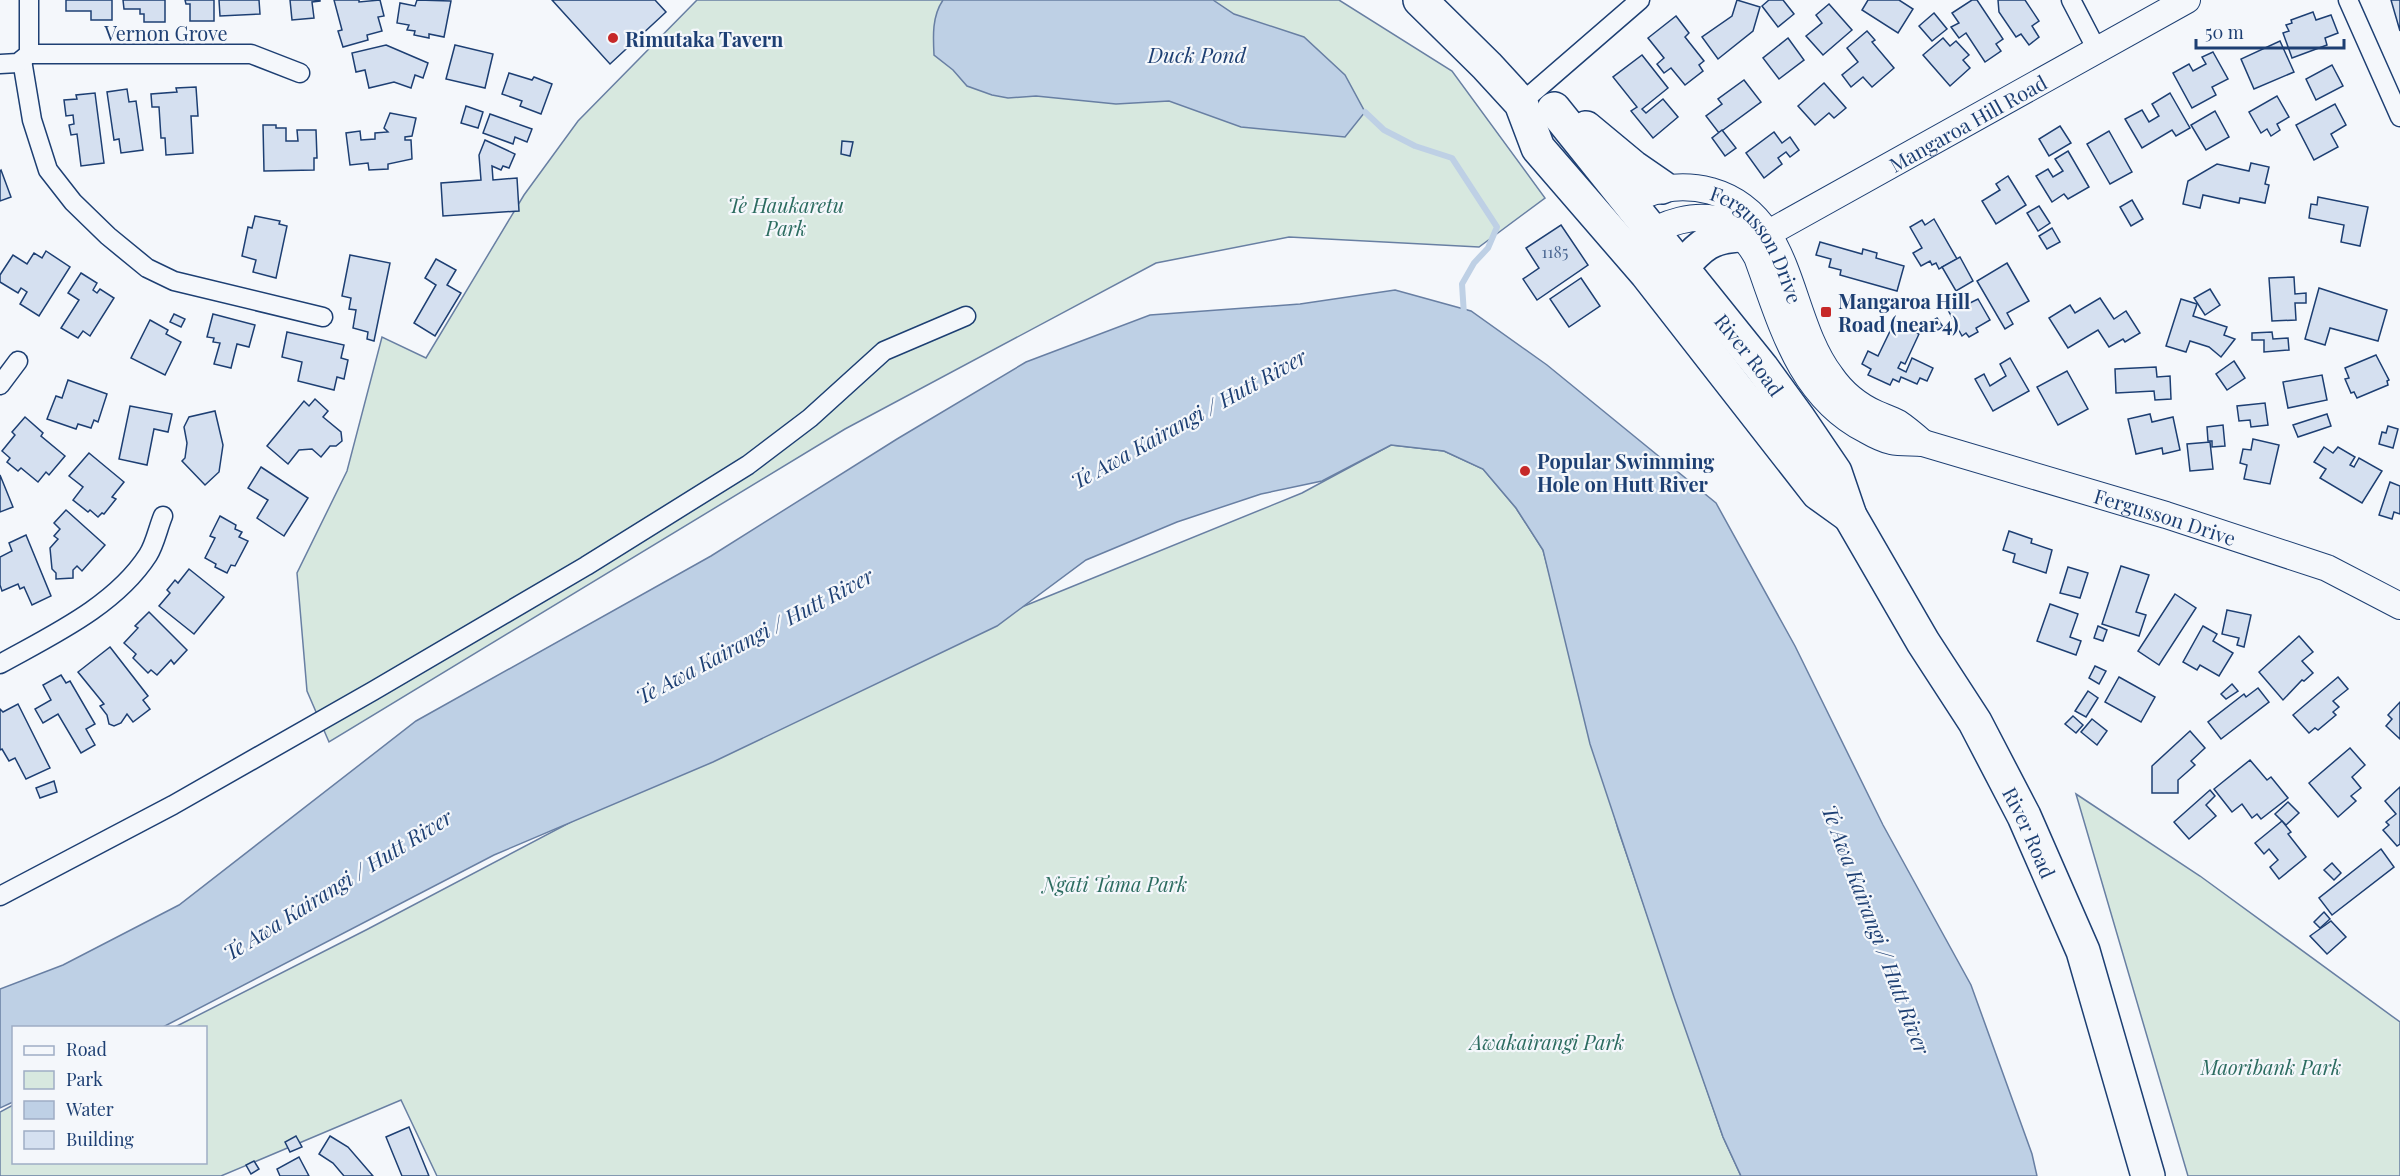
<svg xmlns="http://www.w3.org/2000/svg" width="2400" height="1176" font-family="'Playfair Display',serif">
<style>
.green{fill:#d7e8df;stroke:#687fa3;stroke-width:1.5}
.water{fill:#bed0e5;stroke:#687fa3;stroke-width:1.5}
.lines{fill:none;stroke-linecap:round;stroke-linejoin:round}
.stream{stroke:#bed0e5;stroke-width:6}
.building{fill:#d5e0f0;stroke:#1d3f73;stroke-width:1.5}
.street-casing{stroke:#1d3f73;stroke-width:21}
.secondary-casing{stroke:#1d3f73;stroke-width:28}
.highway-casing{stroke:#1d3f73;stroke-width:36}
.street{stroke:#f4f7fb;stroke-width:18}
.secondary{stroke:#f4f7fb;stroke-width:26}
.highway{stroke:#f4f7fb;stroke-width:33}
.poi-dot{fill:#c62828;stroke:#f4f7fb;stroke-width:2}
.labels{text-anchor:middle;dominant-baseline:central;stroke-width:4.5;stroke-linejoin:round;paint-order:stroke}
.number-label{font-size:16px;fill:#4b6792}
.street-label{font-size:20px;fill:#1d3f73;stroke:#f4f7fb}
.poi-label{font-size:20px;font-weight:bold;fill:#1d3f73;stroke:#f4f7fb;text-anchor:start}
.park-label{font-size:20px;font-style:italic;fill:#2c6c60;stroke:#f4f7fb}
.water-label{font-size:21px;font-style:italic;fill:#1d3f73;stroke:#f4f7fb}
</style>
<rect width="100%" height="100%" fill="#f4f7fb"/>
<g class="green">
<path d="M697,0H1339L1452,71L1545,198L1479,247L1289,237L1156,263L845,429L329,742L307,691L297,573L347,471L382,337L426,358L524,195L578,121Z"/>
<path d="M1391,445L1444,451L1483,469L1516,508L1543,550L1618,829L1723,1137L1741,1176H437L401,1100L221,1176H0V1112L13,1105L14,1162H206V1028L175,1027L366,930L835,683L1302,493Z"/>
<path d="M2076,794L2200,876L2400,1022V1176H2188Z"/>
</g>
<g class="water">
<path d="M943,0H1213L1234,14L1304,37L1345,75L1365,112L1345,137L1241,127L1169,101L1116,104L1036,96L1008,98L992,95L967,86L953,70L934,55C933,36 932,16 943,0Z"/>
<path d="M1395,290L1471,311L1547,365L1716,503L1795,646L1883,825L1971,985L2032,1154L2037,1176H1741L1723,1137L1674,997L1590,744L1543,550L1516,508L1483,469L1444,451L1391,445L1322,481L1261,494L1177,522L1086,560L997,626L713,762L494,855L163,1027L14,1028L13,1102L0,1108V989L63,965L179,905L416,721L711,556L897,439L1026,362L1150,315L1300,304Z"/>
</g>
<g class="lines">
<path class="stream" d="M1365,112L1384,130L1415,146L1452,158L1497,227L1488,248L1474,263L1462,284L1464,315"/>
</g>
<g class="building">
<path d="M66,0H112V20H91V11H66Z"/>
<path d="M123,0H165V22H144V14H140V9H124Z"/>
<path d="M185,0H214V21H190V4H186Z"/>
<path d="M219,0H259L260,14L220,16Z"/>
<path d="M290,0H320V1L312,2L314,18L292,20Z"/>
<path d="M334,0H359V2L380,0L384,16L378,17L382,31L367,35L368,40L343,47L338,31L342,30Z"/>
<path d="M417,0L451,1L444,37L429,34V38L414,35L415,31L407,30L409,25L397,23L400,3L415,6Z"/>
<path d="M552,0H655L666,12L610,64Z"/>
<path d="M1737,0L1760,7L1753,31L1718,59L1702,37L1732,16Z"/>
<path d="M1769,0H1783L1794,14L1778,27L1762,6Z"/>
<path d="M1868,0H1899L1913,9L1898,33L1862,10Z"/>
<path d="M1972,0H1977L2003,39L1996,44L2001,51L1985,62L1966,33L1959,38L1951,27L1959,23L1952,13Z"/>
<path d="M1998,0H2025L2039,21L2032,26L2039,37L2029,45L2021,34L2016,37L1999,12Z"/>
<path d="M2391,0H2400V31Z"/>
<path d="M1829,4L1852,30L1823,55L1806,36L1822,23L1816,15Z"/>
<path d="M2313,12L2316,20L2331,15L2338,33L2325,38L2327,45L2292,58L2283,33L2289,31L2286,25L2292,23L2291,20Z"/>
<path d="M1934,13L1947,29L1932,41L1919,26Z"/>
<path d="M1676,16L1689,33L1685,37L1704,61L1699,65L1703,71L1685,85L1671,68L1664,73L1657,64L1664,58L1648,38Z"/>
<path d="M1867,31L1875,40L1872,42L1894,68L1872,87L1863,77L1851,87L1842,75L1858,62L1847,48Z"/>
<path d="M1788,38L1804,60L1779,79L1763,58Z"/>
<path d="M1943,38L1950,46L1956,41L1969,55L1963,60L1970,68L1950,86L1923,55Z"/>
<path d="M2280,41L2294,72L2254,89L2241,59Z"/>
<path d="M386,45L428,63L423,78L415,75L411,88L394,82L369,88L365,70L356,72L352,53Z"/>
<path d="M455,45L493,54L485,88L446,79Z"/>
<path d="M2213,52L2228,79L2212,87L2216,95L2192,108L2173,73L2189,64L2193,71L2206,64L2202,57Z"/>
<path d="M1642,55L1668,88L1642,109L1646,113L1663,99L1678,117L1653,138L1631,111L1637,107L1613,77Z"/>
<path d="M2332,65L2343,86L2316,100L2306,79Z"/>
<path d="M509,73L532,80L534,77L552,84L541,114L520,106L522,101L502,94Z"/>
<path d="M1744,80L1761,102L1719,133L1706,116L1722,104L1718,99Z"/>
<path d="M1824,83L1846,108L1834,118L1829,113L1815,125L1798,106Z"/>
<path d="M196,87L198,116H191L193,153L166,155L165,138H161L159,107H152L151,94L177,92L176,88Z"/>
<path d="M127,89L129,102L136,101L143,150L121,153L119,139L114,140L107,92Z"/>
<path d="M95,93L104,163L81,166L77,134L71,135L69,125L74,124L73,115L66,116L64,100L77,99L76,95Z"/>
<path d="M2170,93L2190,128L2176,136L2172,130L2142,148L2125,119L2142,110L2149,122L2159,116L2152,104Z"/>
<path d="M2277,96L2289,117L2277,124L2280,130L2271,136L2267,129L2261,133L2249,112Z"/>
<path d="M2335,104L2346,125L2331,134L2338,147L2314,160L2296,125Z"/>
<path d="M466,106L483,112L478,128L461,123Z"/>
<path d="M2215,111L2229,137L2206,150L2191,125Z"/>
<path d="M390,113L416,118L412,136L405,137V140H411L412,159L388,164V169L369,170L368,163L350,165L346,133L360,131L361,140L375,139V133L388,132L384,128Z"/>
<path d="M490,114L532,129L527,142L515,137L513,144L483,133Z"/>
<path d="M263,125H276V128H286V141H298L297,130H316L317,158H314V170L264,171Z"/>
<path d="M2060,126L2071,143L2049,156L2039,139Z"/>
<path d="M1722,130L1736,148L1725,156L1712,138Z"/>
<path d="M2109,131L2132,172L2110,184L2087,144Z"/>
<path d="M1774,132L1782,143L1790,137L1799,150L1790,157L1786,152L1778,158L1782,164L1764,178L1746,153Z"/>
<path d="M485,140L515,154L509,168L503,166L501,170L492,166L493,180L517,178L519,211L443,216L441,183L481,180L479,155Z"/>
<path d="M842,141L853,142L850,156L841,154Z"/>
<path d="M2068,151L2089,187L2068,199L2064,194L2052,202L2036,176L2048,169L2053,177L2063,171L2055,159Z"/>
<path d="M2251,163L2269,167L2265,184L2269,185L2265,203L2240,198L2239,203L2203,195L2200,208L2183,204L2188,181L2217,164L2249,171Z"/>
<path d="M1,170L11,197L0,201V171Z"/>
<path d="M2008,176L2026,205L1996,224L1982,201L2000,190L1996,184Z"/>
<path d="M2318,197L2368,207L2360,246L2341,242L2344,225L2309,218L2311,204L2317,205Z"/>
<path d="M2132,200L2143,219L2131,226L2120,207Z"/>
<path d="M2039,206L2050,223L2038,231L2027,213Z"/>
<path d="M255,216L280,221L279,224L287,226L276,278L253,272L256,260L242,256L248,227L252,228Z"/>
<path d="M1934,219L1957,259L1939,269L1936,263L1932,265L1930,261L1921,266L1913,253L1922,248L1910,227L1922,220L1925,225Z"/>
<path d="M1561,225L1588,265L1537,300L1523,279L1539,268L1526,248Z"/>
<path d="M2052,228L2060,242L2047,249L2039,236Z"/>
<path d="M1820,242L1862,254L1863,249L1877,253L1876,258L1904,266L1897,291L1840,275L1841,270L1829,267L1831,259L1816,255Z"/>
<path d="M46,251L70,267L39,316L20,304L27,292L21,288L18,293L0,282V275L13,255L27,264L34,253L42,258Z"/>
<path d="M350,255L390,263L374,341L367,339L368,332L353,328L356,310L349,309L351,298L342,296Z"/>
<path d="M1960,257L1973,281L1956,291L1942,267Z"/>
<path d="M436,259L456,270L447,285L461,293L435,336L414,323L436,285L425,278Z"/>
<path d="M2007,263L2029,301L2007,313L2013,324L2005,329L1977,281Z"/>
<path d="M81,273L97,283L93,290L97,293L100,289L114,298L90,336L83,331L78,338L61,328L79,300L68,293Z"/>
<path d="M2294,277L2295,294L2306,293V303H2295L2296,320L2272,321L2269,278Z"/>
<path d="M1581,278L1600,306L1569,327L1550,299Z"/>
<path d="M2319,288L2387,310L2378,341L2330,328L2325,345L2305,339Z"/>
<path d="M2210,289L2220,305L2205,315L2194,298Z"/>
<path d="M2100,298L2114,319L2126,311L2140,333L2125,342L2123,339L2109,347L2098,330L2068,348L2049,318L2070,305L2075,313Z"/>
<path d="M1978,299L1990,320L1976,328L1978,332L1969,337L1966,333L1962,336L1948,310L1966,300L1968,304Z"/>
<path d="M2181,299L2197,304L2193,316L2227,327L2224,335L2235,339L2221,357L2209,347L2190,341L2186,352L2166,346Z"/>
<path d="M174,314L185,319L181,327L170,322Z"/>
<path d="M213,314L255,325L249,347L237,344L231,368L214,364L220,343L213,342L214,338L207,337Z"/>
<path d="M1937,318L1943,327L1934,332L1929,323Z"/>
<path d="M150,320L168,330L166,334L181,342L165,375L131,358Z"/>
<path d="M1894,323L1919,334L1905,364L1901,362L1898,368L1906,372L1912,358L1933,368L1927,381L1920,378L1917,384L1901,377L1899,382L1893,379L1890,385L1868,375L1871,369L1862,364L1868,351L1878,356Z"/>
<path d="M287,332L344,345L341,358L348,360L344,379L337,377L334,390L298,381L302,362L282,357Z"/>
<path d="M2272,332L2273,339L2288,338L2289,350L2264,352V340H2252V333Z"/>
<path d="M2376,355L2389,380L2387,381L2388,385L2357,398L2354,392L2351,393L2345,379L2349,378L2345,368Z"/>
<path d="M2010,358L2029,391L1993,411L1975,379L1984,374L1990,386L2006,376L2000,364Z"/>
<path d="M2234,361L2245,378L2227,390L2216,374Z"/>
<path d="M2156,367L2157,377L2170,376L2171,399L2155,400L2154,391L2116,393L2115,369Z"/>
<path d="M2067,371L2088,409L2058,425L2037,387Z"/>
<path d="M2322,375L2327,400L2288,408L2283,382Z"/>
<path d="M68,380L107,394L98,422L94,420L91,428L78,424L76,429L47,419L56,396L62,398Z"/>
<path d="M315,399L328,411L323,417L341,432L342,441L336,446H330L321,457L312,449L299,450L288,464L267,446L304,401L309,406Z"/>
<path d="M2265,403L2268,425L2251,427L2250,420L2239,421L2237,406Z"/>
<path d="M130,406L172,414L168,432L154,429L147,465L119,459Z"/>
<path d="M215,411L223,445L219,472L205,485L182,461L185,458L187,443L184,427L189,417Z"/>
<path d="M2150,414L2152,422L2173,417L2180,450L2163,454L2162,448L2136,454L2128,419Z"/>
<path d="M2327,414L2331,426L2298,437L2293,425Z"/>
<path d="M25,417L43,433L41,436L65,456L49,475L46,472L38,482L21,468L18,471L7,462L10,458L2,451L15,435L12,432Z"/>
<path d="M2223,425L2225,446L2212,447V441H2208L2207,427Z"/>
<path d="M2388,426L2398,429L2393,448L2379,444L2382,432L2386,433Z"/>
<path d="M2253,439L2279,445L2270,484L2244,479L2247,465L2240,463L2243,449L2251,450Z"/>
<path d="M2210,442L2213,469L2190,471L2187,444Z"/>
<path d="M2324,447L2333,453L2338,447L2355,457L2350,465L2354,467L2359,458L2382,471L2362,503L2320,478L2326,469L2314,462Z"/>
<path d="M89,453L124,482L112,497L116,499L104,514L102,513L98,517L90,510L88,512L73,500L83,487L69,476Z"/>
<path d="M261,467L308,498L284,536L257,518L268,500L248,488Z"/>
<path d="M0,475L13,507L0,512Z"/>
<path d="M2390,482L2400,486V514L2394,512L2392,519L2379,515Z"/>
<path d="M66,510L105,545L82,571L77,566L73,570V578L56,579V573L52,569L50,548L58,539L54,536L60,529L54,523Z"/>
<path d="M220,516L236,525L235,529L242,532L239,537L248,541L235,566L231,565L227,573L215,567L216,564L205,558L215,538L210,536Z"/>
<path d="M2009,531L2032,539L2031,543L2052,550L2046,573L2013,562L2015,554L2003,550Z"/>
<path d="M26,535L51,596L32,605L24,587L20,589L18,584L2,591L0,585V557L12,551L9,543Z"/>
<path d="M2121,566L2149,575L2136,612L2146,615L2139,636L2102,624Z"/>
<path d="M2068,567L2088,573L2080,598L2060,593Z"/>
<path d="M189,569L224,597L194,634L159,606L170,593L167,590L175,580L178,583Z"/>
<path d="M2175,594L2196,608L2159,665L2138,651Z"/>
<path d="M2050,604L2078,614L2070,637L2081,641L2076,655L2037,641Z"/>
<path d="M2227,610L2251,615L2244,647L2237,645L2239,638L2222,634Z"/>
<path d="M149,612L187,650L174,664L171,660L157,675L151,670L148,673L133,658L136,654L124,643L138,628L135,626Z"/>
<path d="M2098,626L2107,630L2103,641L2094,638Z"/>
<path d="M2203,626L2217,634L2213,641L2233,653L2219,676L2200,665L2197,670L2183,662Z"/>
<path d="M2299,636L2313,652L2302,661L2313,673L2304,681L2302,680L2283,700L2259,672Z"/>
<path d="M110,647L148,696L143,700L150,709L133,722L127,714L121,723L114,726L109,724L107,715L100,706L104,704L78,672Z"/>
<path d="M2095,666L2106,671L2099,684L2089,678Z"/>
<path d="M61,675L66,683L70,681L95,724L86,729L95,745L81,753L58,714L43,723L35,709L51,700L43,685Z"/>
<path d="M2119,677L2155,697L2141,722L2105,702Z"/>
<path d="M2338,677L2348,689L2333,701L2339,707L2333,712L2336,715L2318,730L2315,728L2309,733L2293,715Z"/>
<path d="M2232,684L2238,691L2226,699L2221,694Z"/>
<path d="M2258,688L2269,702L2221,739L2208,722L2244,694L2246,697Z"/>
<path d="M2088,691L2098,698L2086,717L2075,711Z"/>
<path d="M2400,702V739L2386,726L2392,719L2388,715Z"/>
<path d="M18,704L50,768L26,779L15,758L9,761L2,749L0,750V709L3,712Z"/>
<path d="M2073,716L2083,725L2076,733L2065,724Z"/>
<path d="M2092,719L2107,731L2097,745L2081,732Z"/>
<path d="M2190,731L2205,748L2191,761L2195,765L2178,780V793H2152V766Z"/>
<path d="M2350,748L2365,765L2352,777L2361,788L2351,796L2356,801L2338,817L2309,783Z"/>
<path d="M2250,760L2267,780L2271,777L2288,798L2261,819L2257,814L2252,818L2242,804L2232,812L2214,789Z"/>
<path d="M54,781L57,792L40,798L36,788Z"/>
<path d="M2400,787V844L2397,846L2383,830L2389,825L2386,822L2396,814L2385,801Z"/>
<path d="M2210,790L2215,796L2206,805L2216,816L2189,839L2174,822Z"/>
<path d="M2288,802L2299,813L2286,825L2275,814Z"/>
<path d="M2282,821L2291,832L2288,834L2306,857L2279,879L2270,867L2278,860L2269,849L2264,854L2255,843Z"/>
<path d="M2381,849L2394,867L2332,915L2319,898Z"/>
<path d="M2332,863L2341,873L2334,880L2324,870Z"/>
<path d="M2324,912L2330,919L2320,928L2314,922Z"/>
<path d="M2331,921L2346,937L2327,954L2310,936Z"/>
<path d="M409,1127L429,1176H402L386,1137Z"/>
<path d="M296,1136L302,1147L290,1152L285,1142Z"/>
<path d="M330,1136L348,1147L373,1176H344L333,1163L319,1154Z"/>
<path d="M299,1157L309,1176H280L277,1169Z"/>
<path d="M254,1161L259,1169L251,1174L246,1165Z"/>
</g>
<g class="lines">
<g class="street-casing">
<g id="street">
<path d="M2071,0L2097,50"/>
<path d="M2348,0L2400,117"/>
<path d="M29,54H251L300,73"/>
<path d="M22,60L32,120L48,170L73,202L108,236L147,268L174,281L323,317"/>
<path d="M0,64L18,63L29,54V0"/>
<path d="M1521,103L1640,0"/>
<path d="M0,385L18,361"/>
<path d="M0,664C52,635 115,606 148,555C155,544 158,528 163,516"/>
<path d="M0,896L173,805L373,691L586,566L748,465L810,418L884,351L966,316"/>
</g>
</g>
<g class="secondary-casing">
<g id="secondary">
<path id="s1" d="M1644,195C1666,186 1688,185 1711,191C1795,215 1786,317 1831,376C1842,392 1859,406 1877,414C1884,417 1891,419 1898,423C1907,429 1915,436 1923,443"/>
<path id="s2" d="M1639,240C1661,223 1698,211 1725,222C1739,229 1749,243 1757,257C1781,322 1799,396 1866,430C1873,434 1883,439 1891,441C1901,443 1913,442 1923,443L2166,515L2327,568L2400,606"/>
<path id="s3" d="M1749,244L2187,0"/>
</g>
</g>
<g class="highway-casing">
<g id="highway">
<path d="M1420,0L1487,66L1521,103L1538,148L1647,274L1818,493L1850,516"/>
<path id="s4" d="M1554,109L1762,368L1799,419L1835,472L1850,516L1923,642L1975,722L2024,816L2083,951L2148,1176"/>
<path d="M1586,128L1633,167L1662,187"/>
<path d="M1682,267C1701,245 1711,236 1742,235"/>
</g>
</g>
<use href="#street" class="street"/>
<use href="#secondary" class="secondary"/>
<use href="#highway" class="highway"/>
</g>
<g class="poi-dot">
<circle cx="613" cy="38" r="6"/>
<rect x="1820" y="306" width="12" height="12" rx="3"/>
<circle cx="1525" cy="471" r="6"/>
</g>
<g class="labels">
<g class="number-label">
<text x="1555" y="251">1185</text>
</g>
<g class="street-label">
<text x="166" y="32">Vernon Grove</text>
<text stroke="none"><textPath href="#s3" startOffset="250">Mangaroa Hill Road</textPath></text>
<text stroke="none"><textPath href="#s1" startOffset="142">Fergusson Drive</textPath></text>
<text stroke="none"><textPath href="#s4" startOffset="314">River Road</textPath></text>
<text stroke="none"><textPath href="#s2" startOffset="662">Fergusson Drive</textPath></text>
<text stroke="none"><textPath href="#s4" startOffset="870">River Road</textPath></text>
</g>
<g class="poi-label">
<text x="625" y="38">Rimutaka Tavern</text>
<text x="1838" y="300">Mangaroa Hill<tspan x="1838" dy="23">Road (near 4)</tspan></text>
<text x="1537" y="460">Popular Swimming<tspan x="1537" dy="23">Hole on Hutt River</tspan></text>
</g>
<g class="park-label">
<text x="786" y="204">Te Haukaretu<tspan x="786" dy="23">Park</tspan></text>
<text x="1115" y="883">Ngāti Tama Park</text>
<text x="1547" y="1041">Awakairangi Park</text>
<text x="2271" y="1066">Maoribank Park</text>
</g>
<g class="water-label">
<text x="1197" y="54">Duck Pond</text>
<text transform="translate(1188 418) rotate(-29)">Te Awa Kairangi / Hutt River</text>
<text transform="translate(754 635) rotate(-28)">Te Awa Kairangi / Hutt River</text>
<text transform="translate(337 884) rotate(-32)">Te Awa Kairangi / Hutt River</text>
<text transform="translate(1877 929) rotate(69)">Te Awa Kairangi / Hutt River</text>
</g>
</g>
<rect x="12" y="1026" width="195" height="138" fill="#f4f7fb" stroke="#9eadc5" stroke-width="1.5"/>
<rect x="24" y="1046" width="30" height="9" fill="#f4f7fb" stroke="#9eadc5" stroke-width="1.5"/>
<text x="66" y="1056" font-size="18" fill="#1d3f73">Road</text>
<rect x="24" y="1071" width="30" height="18" fill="#d7e8df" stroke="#9eadc5" stroke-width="1.5"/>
<text x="66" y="1086" font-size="18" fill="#1d3f73">Park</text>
<rect x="24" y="1101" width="30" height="18" fill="#bed0e5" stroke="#9eadc5" stroke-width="1.5"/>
<text x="66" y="1116" font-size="18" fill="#1d3f73">Water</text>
<rect x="24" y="1131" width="30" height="18" fill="#d5e0f0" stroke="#9eadc5" stroke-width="1.5"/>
<text x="66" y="1146" font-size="18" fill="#1d3f73">Building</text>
<path d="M2196 39v9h148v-9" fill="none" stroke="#1d3f73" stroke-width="3"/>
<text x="2205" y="39" font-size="18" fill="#1d3f73" stroke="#f4f7fb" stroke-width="4.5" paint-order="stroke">50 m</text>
</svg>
